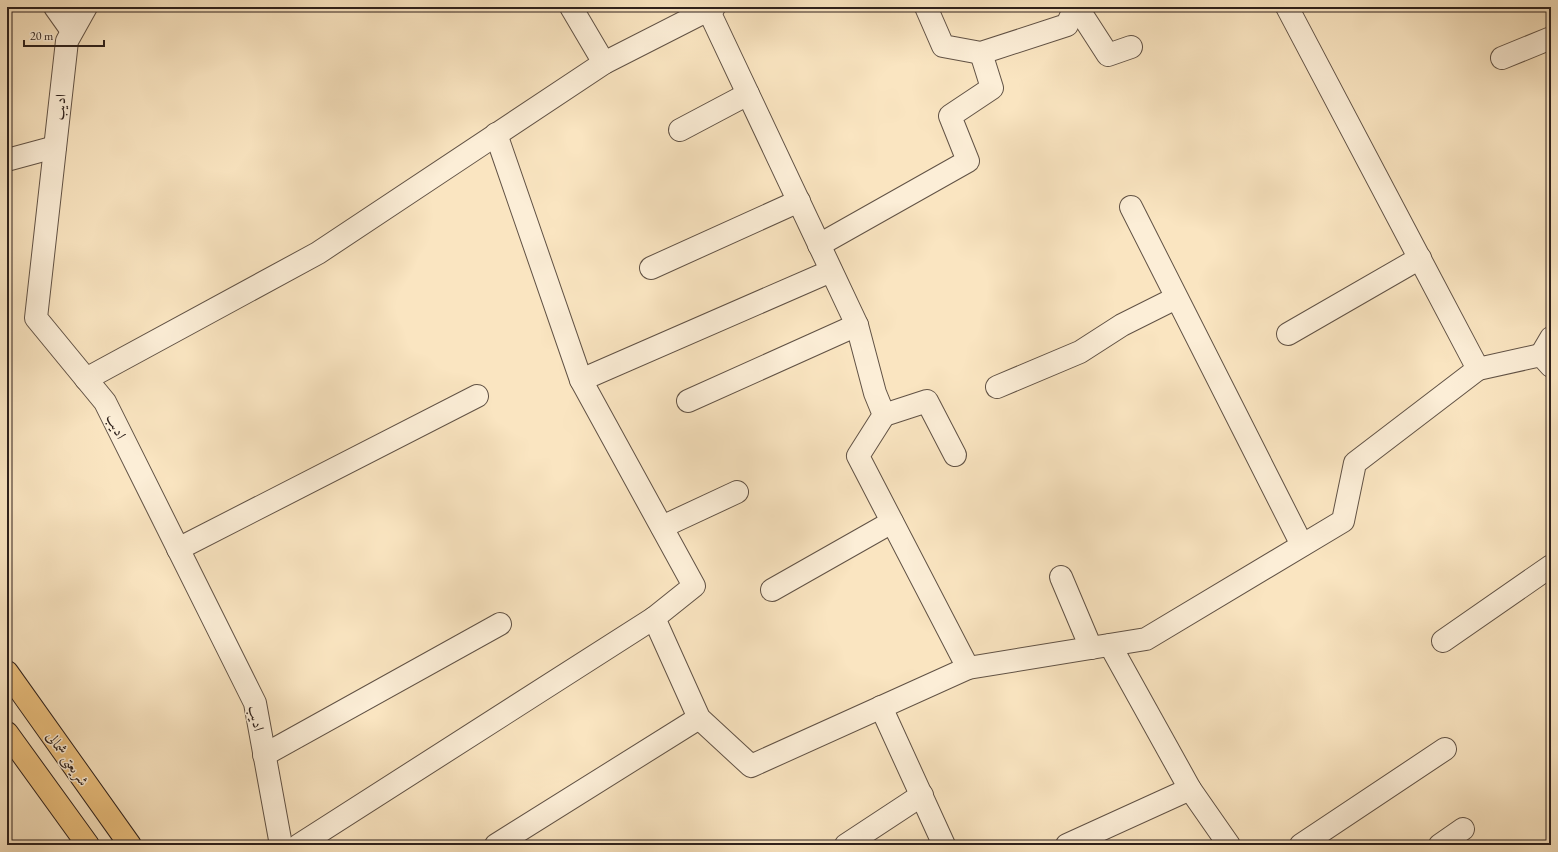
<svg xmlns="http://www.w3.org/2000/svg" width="1558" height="852" font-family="'EB Garamond',Amiri,serif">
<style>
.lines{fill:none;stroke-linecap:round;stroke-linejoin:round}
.minor-casing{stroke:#615245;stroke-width:24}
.major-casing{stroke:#2e211c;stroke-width:24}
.minor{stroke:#fceed7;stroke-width:22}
.major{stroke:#edc280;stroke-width:22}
.labels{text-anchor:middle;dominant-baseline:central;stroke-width:3;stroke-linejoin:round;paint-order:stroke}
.street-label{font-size:15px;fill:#2e211c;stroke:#fceed7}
</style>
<rect width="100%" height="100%" fill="#fae5c1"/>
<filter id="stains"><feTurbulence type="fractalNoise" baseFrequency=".005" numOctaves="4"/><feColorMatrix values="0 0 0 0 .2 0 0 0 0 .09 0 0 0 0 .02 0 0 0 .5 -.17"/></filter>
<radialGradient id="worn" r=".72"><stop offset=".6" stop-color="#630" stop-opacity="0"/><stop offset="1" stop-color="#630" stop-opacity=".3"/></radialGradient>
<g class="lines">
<g class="minor-casing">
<g id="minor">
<path d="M55,7L72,31"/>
<path d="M86,7L67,41L36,318L105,402L255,703L281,845"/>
<path d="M571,7L604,63"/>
<path d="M707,7L857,325L875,393L884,415L858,456L968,668"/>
<path d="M926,7L943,46L981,53L1067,25L1075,7"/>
<path d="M1077,7L1108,55L1131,47"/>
<path d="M1287,7L1478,369L1541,355L1551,366"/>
<path d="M1502,58L1551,38"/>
<path d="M680,130L748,94"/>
<path d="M7,160L55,147"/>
<path d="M1131,207L1302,545"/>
<path d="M819,245L968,161L950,116L992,88L981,53"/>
<path d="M651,268L799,201"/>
<path d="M1288,334L1420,258"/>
<path d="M1541,355L1551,338"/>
<path d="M86,379L318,253L604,63L714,7"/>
<path d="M581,380L831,271"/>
<path d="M997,387L1080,352L1122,325L1176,298"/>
<path d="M688,401L857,325"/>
<path d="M884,415L927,401L955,455"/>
<path d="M662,527L737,492"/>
<path d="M178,549L477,396"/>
<path d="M1061,577L1091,648"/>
<path d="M772,590L892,522"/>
<path d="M654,618L699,718L751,766L968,668L1146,639L1343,521L1355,463L1478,369"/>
<path d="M1443,641L1551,566"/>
<path d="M1110,645L1190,789L1229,845"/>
<path d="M881,707L944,845"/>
<path d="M264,755L500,624"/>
<path d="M299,845L654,618L694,586L581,380L496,134"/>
<path d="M496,845L699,718"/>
<path d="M846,845L922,795"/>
<path d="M1067,845L1190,789"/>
<path d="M1301,845L1445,749"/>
<path d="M1440,845L1463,829"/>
</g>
</g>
<g class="major-casing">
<g id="major">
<path d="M7,672L130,845"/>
<path d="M7,733L88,845"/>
</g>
</g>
<use href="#minor" class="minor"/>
<use href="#major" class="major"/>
</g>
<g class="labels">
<g class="street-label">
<text transform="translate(59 107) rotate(-84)">ادیب</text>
<text transform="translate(117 426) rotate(64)">ادیب</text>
<text transform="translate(257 718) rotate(77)">ادیب</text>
<text transform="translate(68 758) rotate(55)">شریعتی شمالی</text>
</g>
</g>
<rect width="1558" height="852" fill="none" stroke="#fae5c1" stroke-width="24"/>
<rect x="8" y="8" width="1542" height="836" fill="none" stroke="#2e211c" stroke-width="2"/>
<rect x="12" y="12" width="1534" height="828" fill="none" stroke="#2e211c"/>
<path d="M24 40v6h80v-6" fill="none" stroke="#2e211c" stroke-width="2"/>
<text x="30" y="40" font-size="12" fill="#2e211c" stroke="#fceed7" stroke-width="3" paint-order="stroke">20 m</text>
<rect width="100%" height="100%" filter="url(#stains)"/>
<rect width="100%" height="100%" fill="url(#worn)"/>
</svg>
